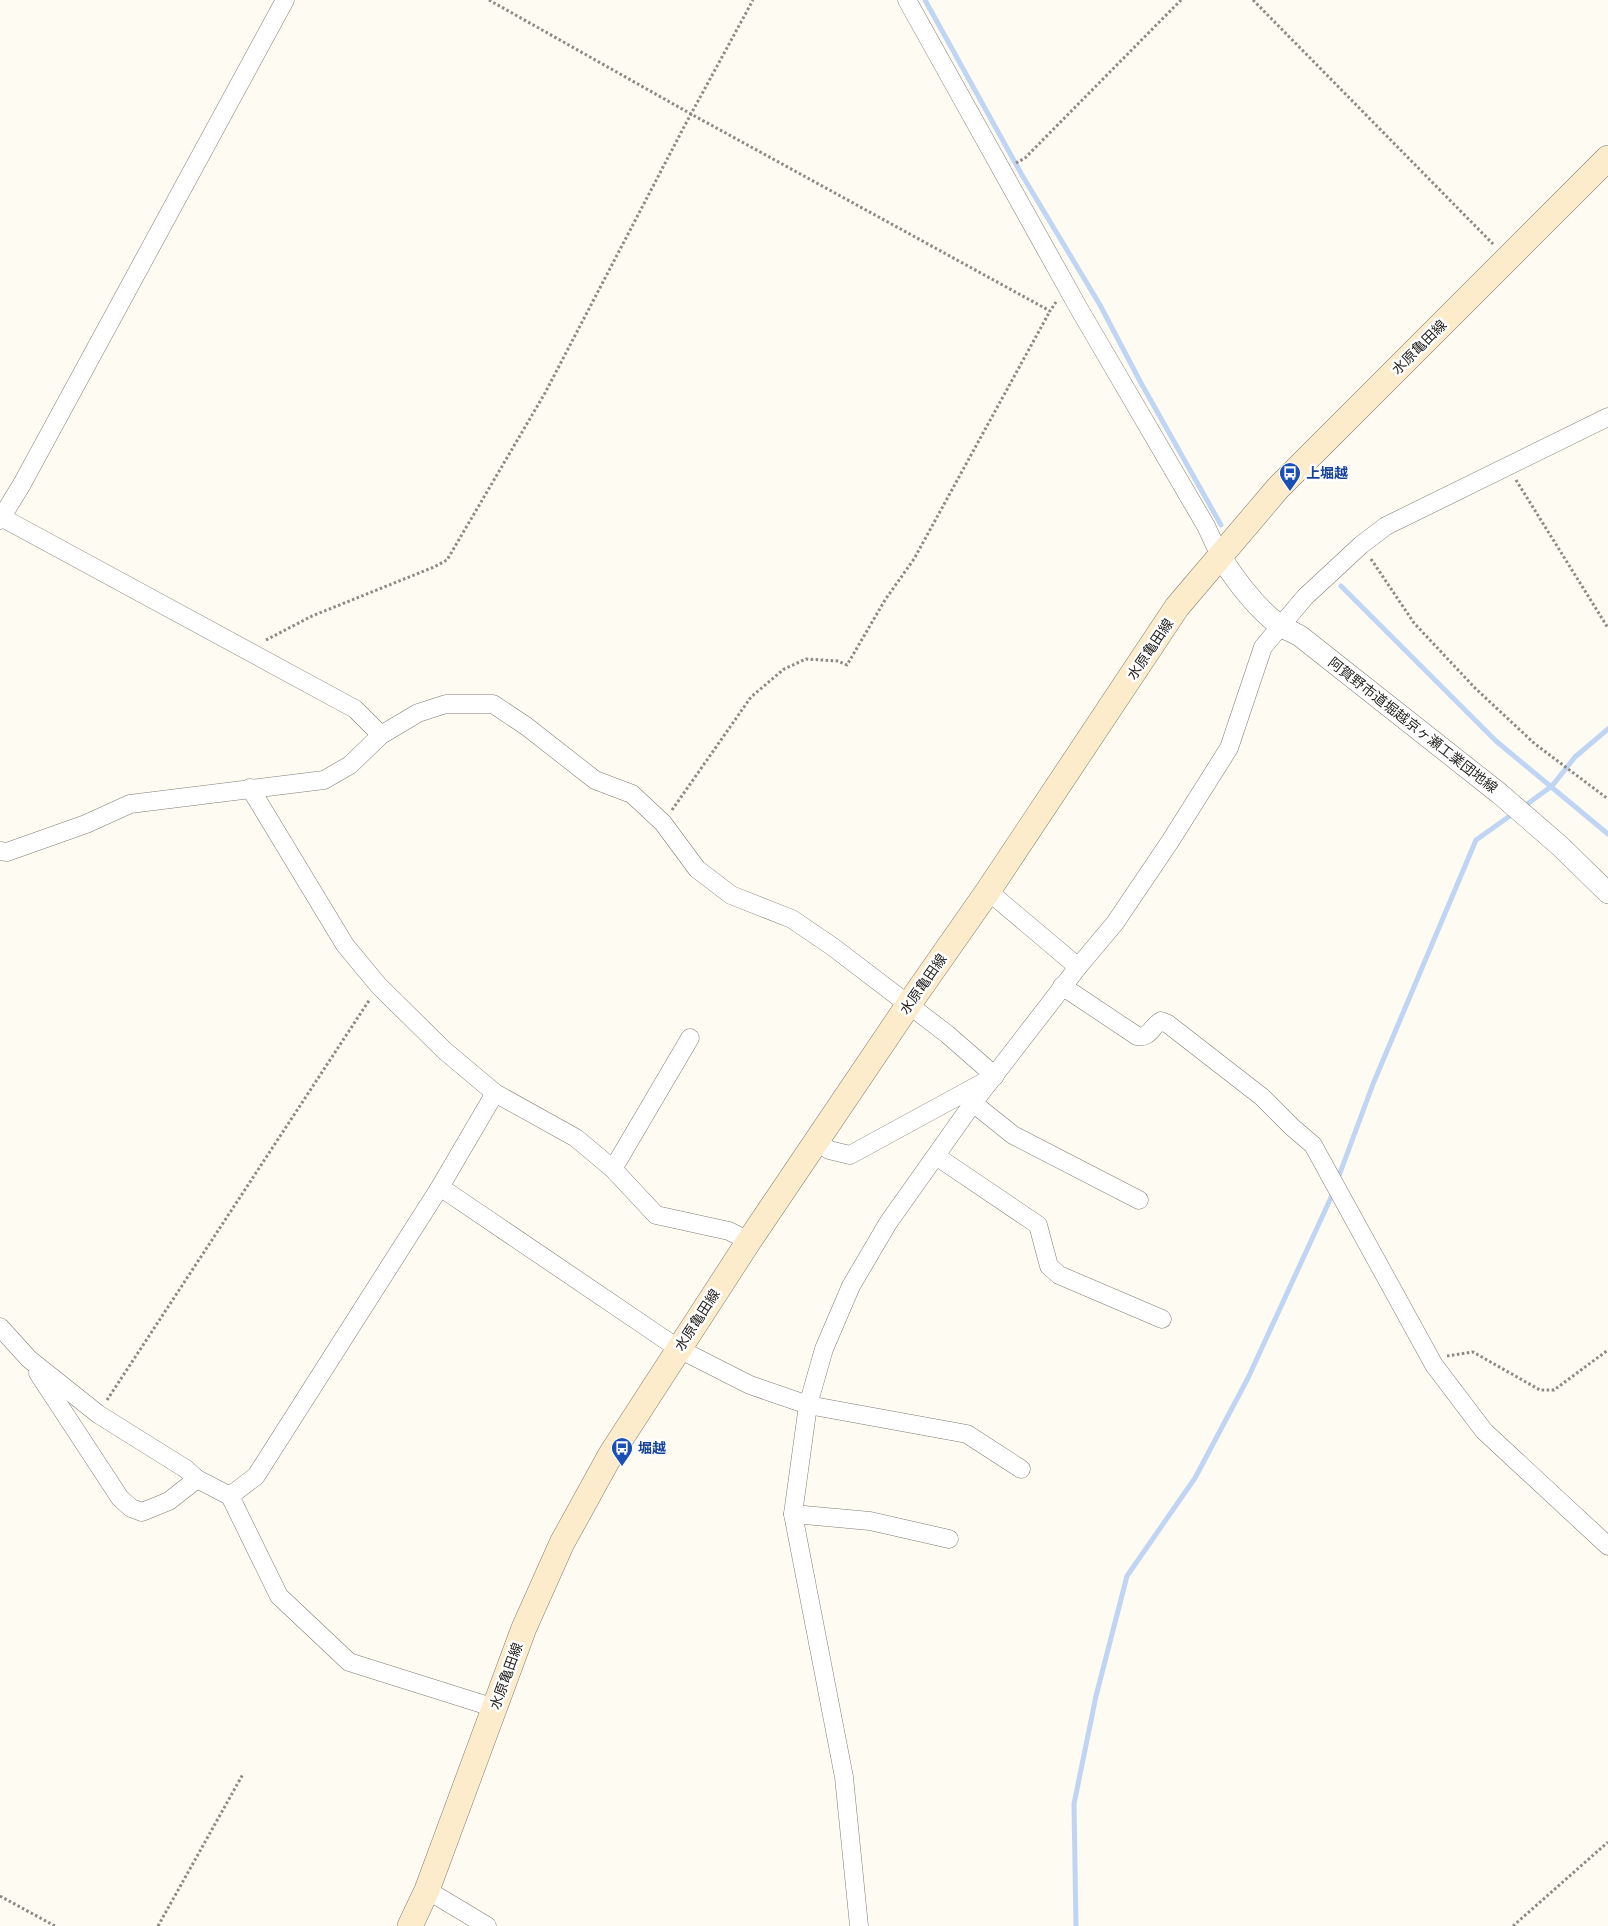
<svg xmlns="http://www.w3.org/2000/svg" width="1608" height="1926" font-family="'PT Sans Narrow','Noto Sans JP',sans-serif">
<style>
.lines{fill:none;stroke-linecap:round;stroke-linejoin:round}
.stream{stroke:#c0d5f4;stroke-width:5}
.minor-casing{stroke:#7f7d76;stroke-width:19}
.tertiary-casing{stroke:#7f7d76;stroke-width:22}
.secondary-casing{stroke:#7f7d76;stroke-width:26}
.path{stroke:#8c8a84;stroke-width:3;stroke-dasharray:2.5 2.5;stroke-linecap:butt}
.minor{stroke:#fff;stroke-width:18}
.tertiary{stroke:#fff;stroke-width:21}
.secondary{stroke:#fceccb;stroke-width:25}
.labels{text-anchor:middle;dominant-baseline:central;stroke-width:5;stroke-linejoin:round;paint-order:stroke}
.street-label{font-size:14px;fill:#262522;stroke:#fff}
.transit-label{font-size:14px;font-weight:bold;fill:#164399;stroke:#fff;text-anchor:start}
</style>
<rect width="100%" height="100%" fill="#fdfbf2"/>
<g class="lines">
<g class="stream">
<path d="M925,0L1022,175L1100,305L1141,383L1221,525"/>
<path d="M1341,586L1496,741L1608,834"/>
<path d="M1523,807L1552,786L1575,757L1608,729"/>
<path d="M1337,1181L1373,1084L1476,840L1514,813"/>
<path d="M1076,1926L1074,1804L1096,1696L1127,1576L1195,1478L1248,1378L1334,1191"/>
</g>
<g class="minor-casing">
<g id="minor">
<path d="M907,0L1078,307L1206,526L1220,556"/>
<path d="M1,517L355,709L381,735"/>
<path d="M0,520L22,484L285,0"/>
<path d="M250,788L345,945L379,986L445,1051L495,1093L576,1138L613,1169L656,1215L729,1231L749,1241"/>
<path d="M0,851L7,852L86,824L130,804L324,780L350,765L381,735L418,713L446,704H493L526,726L595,780L632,794L663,823L697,869L731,895L792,919L833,947L947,1034L995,1076L850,1155L829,1150L818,1141"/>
<path d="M988,891L1078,967"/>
<path d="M1062,986L1137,1036C1149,1039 1152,1026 1161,1021L1168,1024L1262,1097L1292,1127L1313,1145L1434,1365L1484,1431L1608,1546"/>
<path d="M973,1103L1013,1135L1139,1200"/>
<path d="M936,1156L1038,1225L1049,1266L1059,1275L1162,1319"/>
<path d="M613,1169L690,1038"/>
<path d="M440,1187L679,1349L750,1385L808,1405L967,1434L1021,1469"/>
<path d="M0,1327L29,1359L98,1414L186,1469L197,1479L230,1496L279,1596L349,1662L495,1708"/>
<path d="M38,1373L120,1498L131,1508L142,1512L169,1501L197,1479"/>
<path d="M230,1496L256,1476L440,1187L495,1093"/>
<path d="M793,1514L870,1521L949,1539"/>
<path d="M427,1890L487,1926"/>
<path d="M859,1926L844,1777L793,1514L808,1405L824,1349L851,1286L888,1223L973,1103L1078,967L1115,923L1171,840L1229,748L1263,647L1305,597L1361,545L1386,526L1608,417"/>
</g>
</g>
<g class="tertiary-casing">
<path id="tertiary" d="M1220,556C1236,581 1255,607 1279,625C1285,629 1293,632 1300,636L1500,794L1560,846L1608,893"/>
</g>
<g class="secondary-casing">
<path id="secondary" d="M410,1926L427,1890L524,1628L562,1543L611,1454L749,1241L909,1004L988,891L1177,607L1278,488L1608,158"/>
</g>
<g class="path">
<path d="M489,0L691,114L1050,311L1056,302"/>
<path d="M1253,0L1493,244"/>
<path d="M1016,163L1025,158L1181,0"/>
<path d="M1516,480L1608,628"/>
<path d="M1371,559L1414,623L1475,688L1535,744L1608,799"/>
<path d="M266,640L312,616L434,567L447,560L545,393L685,125L753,0"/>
<path d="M672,810L751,697L784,669L806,659L838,661L847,665L885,600L914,559L1050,311"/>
<path d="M1447,1356L1473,1352L1540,1390H1554L1608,1350"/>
<path d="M107,1400L370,999"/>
<path d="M0,1896L55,1926"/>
<path d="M158,1926L243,1774"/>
<path d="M1513,1926L1608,1842"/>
</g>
<use href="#minor" class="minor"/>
<use href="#tertiary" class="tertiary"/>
<use href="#secondary" class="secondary"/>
</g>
<defs>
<g id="bus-pin" transform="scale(1.125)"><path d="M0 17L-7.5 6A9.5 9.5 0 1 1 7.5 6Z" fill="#1a4fb4" stroke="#fff"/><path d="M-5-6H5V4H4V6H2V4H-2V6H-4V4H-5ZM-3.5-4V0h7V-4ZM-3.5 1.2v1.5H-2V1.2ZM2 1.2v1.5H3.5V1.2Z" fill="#fff"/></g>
</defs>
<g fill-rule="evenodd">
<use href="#bus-pin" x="1290" y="473"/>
<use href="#bus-pin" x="622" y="1448"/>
</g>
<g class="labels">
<g class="street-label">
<text transform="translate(1419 347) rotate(-45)">水原亀田線</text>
<text transform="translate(1150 649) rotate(-56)">水原亀田線</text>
<text transform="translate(1413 725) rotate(38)">阿賀野市道堀越京ヶ瀬工業団地線</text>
<text transform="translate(923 984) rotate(-55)">水原亀田線</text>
<text transform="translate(697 1320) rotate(-57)">水原亀田線</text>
<text transform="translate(506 1676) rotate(-70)">水原亀田線</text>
</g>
<g class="transit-label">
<text x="1306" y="473">上堀越</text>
<text x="638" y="1448">堀越</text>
</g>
</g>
</svg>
